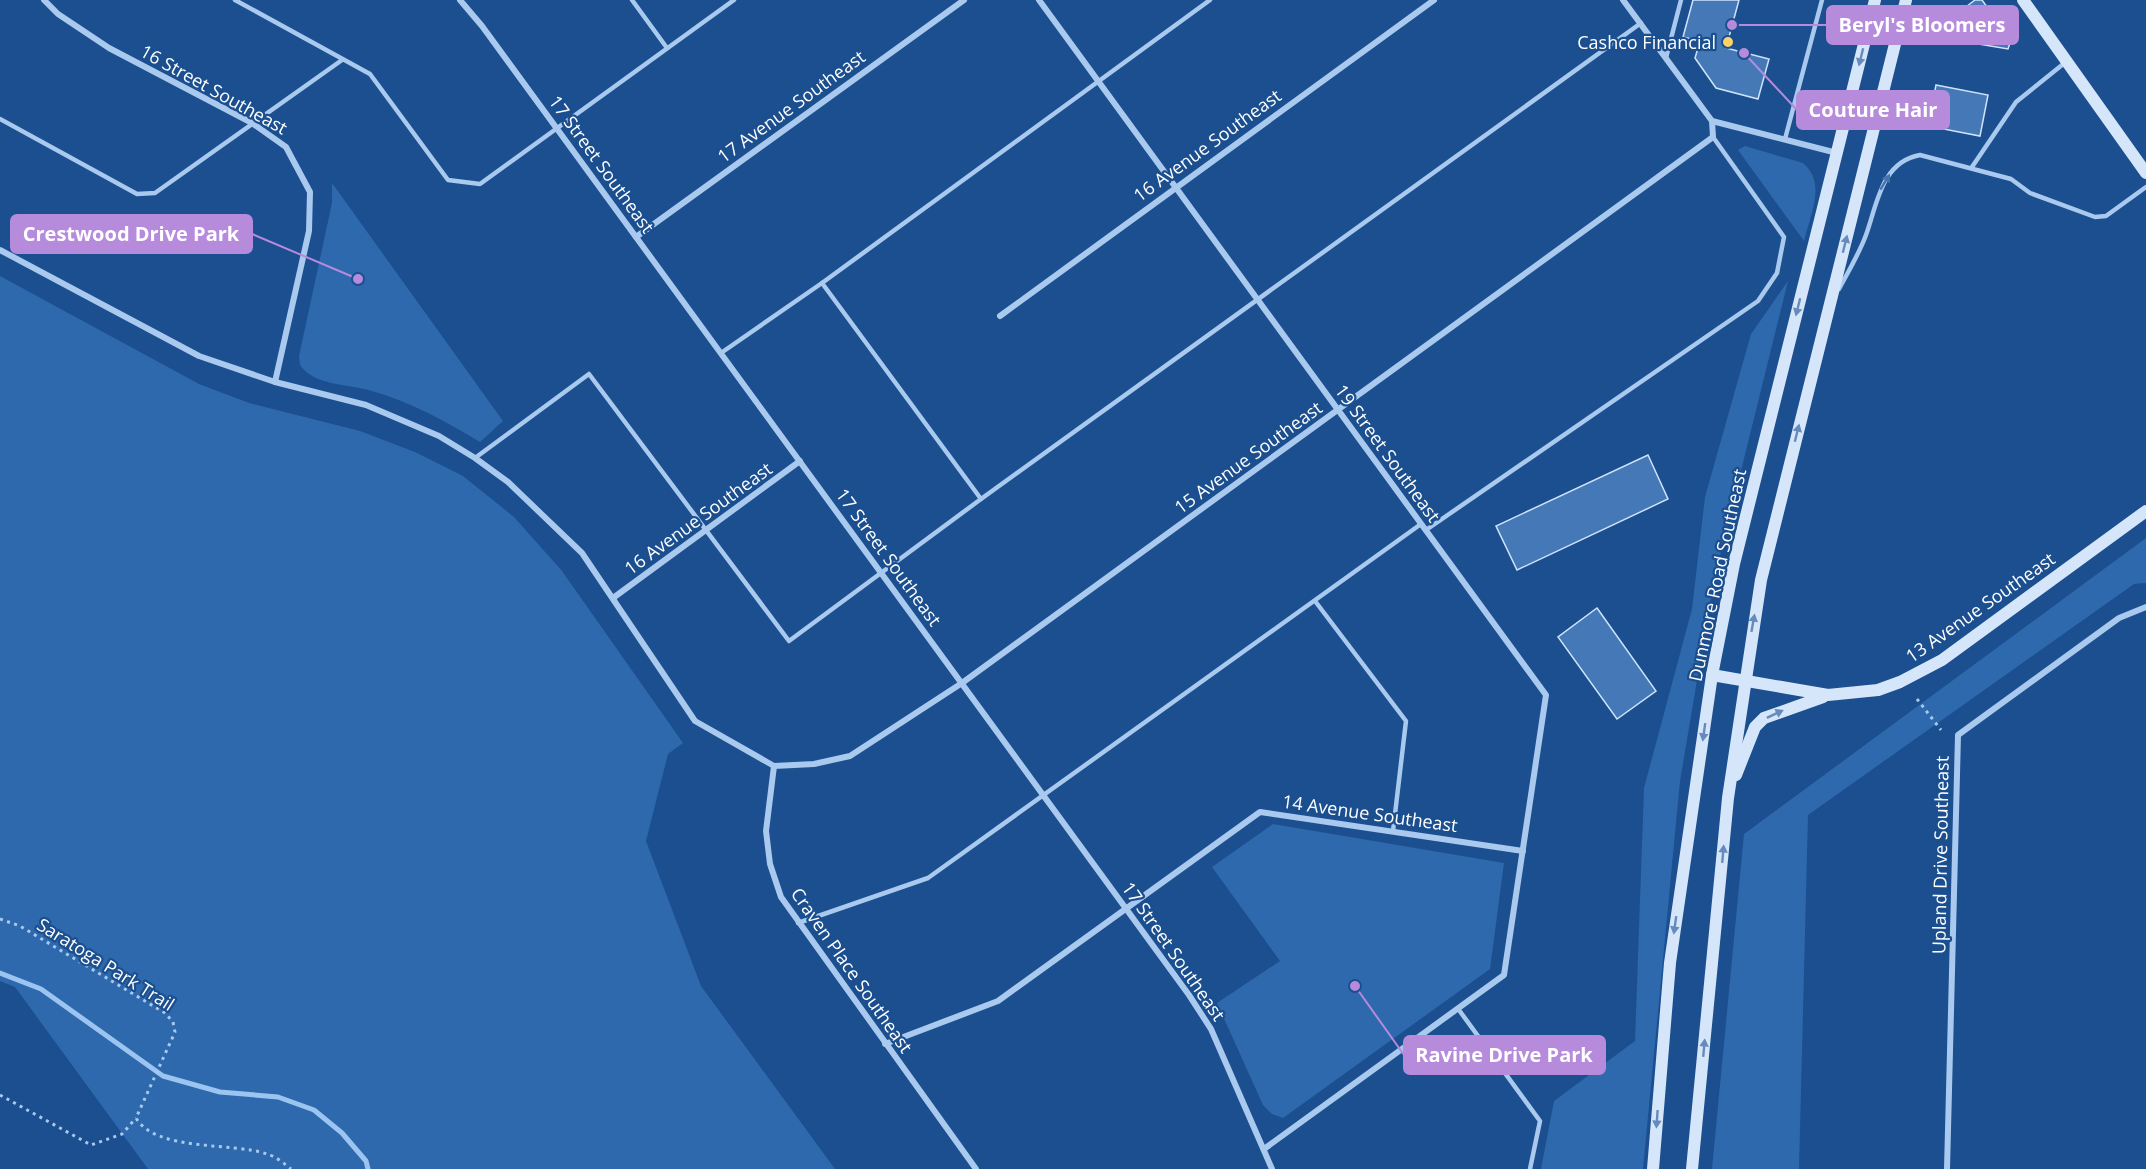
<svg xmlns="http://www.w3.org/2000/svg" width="2146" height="1169" font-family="'Open Sans',sans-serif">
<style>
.green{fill:#2e69ad}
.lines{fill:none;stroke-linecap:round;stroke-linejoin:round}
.stream{stroke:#9cc4f0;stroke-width:5}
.building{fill:#4478b7;stroke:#cfe3fa;stroke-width:1.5}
.path{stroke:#a9c9ee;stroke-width:3;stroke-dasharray:3 4.5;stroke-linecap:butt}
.lane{stroke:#a9c9ee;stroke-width:4.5}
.street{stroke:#a9c9ee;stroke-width:6}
.secondary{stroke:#d6e6fa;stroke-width:12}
.oneway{fill:#668bba}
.oneway2{fill:#4674ac}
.poi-dot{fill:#ffd166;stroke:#1b4f8f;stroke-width:2}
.labels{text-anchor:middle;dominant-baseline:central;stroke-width:4.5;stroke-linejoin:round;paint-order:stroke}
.poi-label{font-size:18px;fill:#fff;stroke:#1b4f8f;text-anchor:end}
.street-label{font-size:18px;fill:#fff;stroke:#1b4f8f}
.leader{fill:none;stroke:#b68bdc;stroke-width:2}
.callout-dot{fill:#b68bdc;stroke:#1b4f8f;stroke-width:2}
.callout{fill:#b68bdc;stroke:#b68bdc;stroke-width:2}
.callout-label{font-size:20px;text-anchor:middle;font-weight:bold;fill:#fff}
</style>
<rect width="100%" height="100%" fill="#1b4f8f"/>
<g class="green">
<path d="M1745,146L1803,163C1827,183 1810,215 1804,241L1738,150Z"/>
<path d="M332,183L503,421L480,442C445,421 411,402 372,391C349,384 314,386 300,365L299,356L332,203Z"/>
<path d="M0,276L199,384L249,403L360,431L415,452L463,476L514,517L562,571L683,743L668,754L646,841L701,986L835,1169H148L15,987L0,981Z"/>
<path d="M1788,281L1714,580L1680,781L1643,1169H1541L1554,1101L1635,1041L1644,788L1692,609L1705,497L1751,334Z"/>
<path d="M2146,538V583L2134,584L1808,815L1799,1169H1712L1744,834Z"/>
<path d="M1273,824L1504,863L1490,969L1283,1118L1272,1114L1263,1105L1217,1003L1280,961L1212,867Z"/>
</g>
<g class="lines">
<path class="stream" d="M0,973L41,989L163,1076L220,1092L278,1097L314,1110L342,1133L366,1161L368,1169"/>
</g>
<g class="building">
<path d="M1693,0H1739L1726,48L1769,59L1758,99L1716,88L1695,58L1700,41L1683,37Z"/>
<path d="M1975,0H1982L2011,40L2008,49L1937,37V29Z"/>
<path d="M1936,85L1988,95L1980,136L1928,126Z"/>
<path d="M1648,455L1668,499L1517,570L1496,526Z"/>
<path d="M1597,608L1656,691L1617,719L1558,637Z"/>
</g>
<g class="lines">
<g class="path">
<path d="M1917,699L1941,730"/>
<path d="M0,919L20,926L165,1013L173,1022L175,1032L136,1118C156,1152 233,1142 267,1154C275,1156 285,1164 291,1169"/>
<path d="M0,1095L91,1145L122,1134L136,1118"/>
</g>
<g class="lane">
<path d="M235,0L370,74L448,180L480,184L734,0"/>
<path d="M632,0L667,48"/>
<path d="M1666,58L1681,0"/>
<path d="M0,119L137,194L155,193L342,60"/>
<path d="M1785,139L1822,0"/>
<path d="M1972,167L2016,102L2067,61"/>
<path d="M822,283L981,499"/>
<path d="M1839,289C1848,272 1859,254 1866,235C1877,205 1881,162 1920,155L2011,179L2030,193L2095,217L2106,216L2146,187"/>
<path d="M721,353L822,283L1210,0"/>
<path d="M475,458L589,374L789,641L981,499L1641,23"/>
<path d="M1426,530L1758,301L1777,273L1784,237L1713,137"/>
<path d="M1315,601L1406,721L1393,831"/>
<path d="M798,923L928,878L1421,524"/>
<path d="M1459,1010L1540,1121L1530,1169"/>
</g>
<g class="street">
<path d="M44,0L58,14L109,48L252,123L286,147L310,192L309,231L275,382"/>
<path d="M460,0L482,26L1189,995L1211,1029L1272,1169"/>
<path d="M1039,0L1546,695L1504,975L1264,1149"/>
<path d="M1623,0L1712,121L1837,153"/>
<path d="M636,237L964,0"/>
<path d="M0,250L199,356L275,382L366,405L439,436L475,458L508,482L582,553L695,721L774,766L814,764L850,756L962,683L1713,137L1712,121"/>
<path d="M1000,316L1434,0"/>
<path d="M613,598L800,461"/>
<path d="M774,766L766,831L770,864L781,897L976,1169"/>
<path d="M885,1044L998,1001L1260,812L1523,851"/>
<path d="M1947,1169L1958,735L2119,618L2146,607"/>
</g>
<g class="secondary">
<path d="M2023,0L2146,173"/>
<path d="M1712,675L1828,695L1878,690L1900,682L1942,660L2146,511"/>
<path d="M1736,775L1755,727L1764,718L1823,697"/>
<path d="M1653,1169L1670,963L1712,675L1734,564L1875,0"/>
<path d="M1692,1169L1728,798L1761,580L1906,0"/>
</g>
</g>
<defs><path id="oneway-solid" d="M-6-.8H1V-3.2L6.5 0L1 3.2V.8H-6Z" transform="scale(1.5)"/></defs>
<g class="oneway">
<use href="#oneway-solid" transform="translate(1861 57) rotate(104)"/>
<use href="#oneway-solid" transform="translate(1845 244) rotate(-76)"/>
<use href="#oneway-solid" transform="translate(1798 307) rotate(104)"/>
<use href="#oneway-solid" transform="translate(1797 433) rotate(-76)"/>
<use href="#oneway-solid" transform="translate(1753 623) rotate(-80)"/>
<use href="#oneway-solid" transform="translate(1775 714) rotate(-25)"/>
<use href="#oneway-solid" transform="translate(1704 732) rotate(98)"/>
<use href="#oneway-solid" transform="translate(1723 854) rotate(-85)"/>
<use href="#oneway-solid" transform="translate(1675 925) rotate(98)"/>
<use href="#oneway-solid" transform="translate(1704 1048) rotate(-85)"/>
<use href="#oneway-solid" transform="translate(1657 1119) rotate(94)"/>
</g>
<use class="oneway2" href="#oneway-solid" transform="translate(1885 182) rotate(-59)"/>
<circle class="poi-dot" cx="1728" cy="42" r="6"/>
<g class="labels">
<g class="poi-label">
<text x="1716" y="42">Cashco Financial</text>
</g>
<g class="street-label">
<text transform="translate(214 89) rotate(29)">16 Street Southeast</text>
<text transform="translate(791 106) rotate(-36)">17 Avenue Southeast</text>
<text transform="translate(1207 145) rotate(-36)">16 Avenue Southeast</text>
<text transform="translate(602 164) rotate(54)">17 Street Southeast</text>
<text transform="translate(1388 453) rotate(54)">19 Street Southeast</text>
<text transform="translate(1248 457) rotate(-36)">15 Avenue Southeast</text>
<text transform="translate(698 518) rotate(-36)">16 Avenue Southeast</text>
<text transform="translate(889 557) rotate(54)">17 Street Southeast</text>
<text transform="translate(1717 575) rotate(-78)">Dunmore Road Southeast</text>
<text transform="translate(1980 607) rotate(-35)">13 Avenue Southeast</text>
<text transform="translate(1370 813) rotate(8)">14 Avenue Southeast</text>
<text transform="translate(1940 855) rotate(-89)">Upland Drive Southeast</text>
<text transform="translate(1174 951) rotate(55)">17 Street Southeast</text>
<text transform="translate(106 964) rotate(32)">Saratoga Park Trail</text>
<text transform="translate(852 970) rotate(55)">Craven Place Southeast</text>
</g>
</g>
<path class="leader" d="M1732 25L1827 25M1744 53L1797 110M358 279L252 234M1355 986L1404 1055"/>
<g class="callout-dot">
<circle cx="1732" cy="25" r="6"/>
<circle cx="1744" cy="53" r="6"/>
<circle cx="358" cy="279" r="6"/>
<circle cx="1355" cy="986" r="6"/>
</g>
<g class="callout">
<rect x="1827" y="6" width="191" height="38" rx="6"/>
<rect x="1797" y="91" width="152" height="38" rx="6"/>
<rect x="11" y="215" width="241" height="38" rx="6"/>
<rect x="1404" y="1036" width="201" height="38" rx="6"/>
</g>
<g class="callout-label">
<text x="1922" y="32">Beryl's Bloomers</text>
<text x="1873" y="117">Couture Hair</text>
<text x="131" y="241">Crestwood Drive Park</text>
<text x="1504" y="1062">Ravine Drive Park</text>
</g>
</svg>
